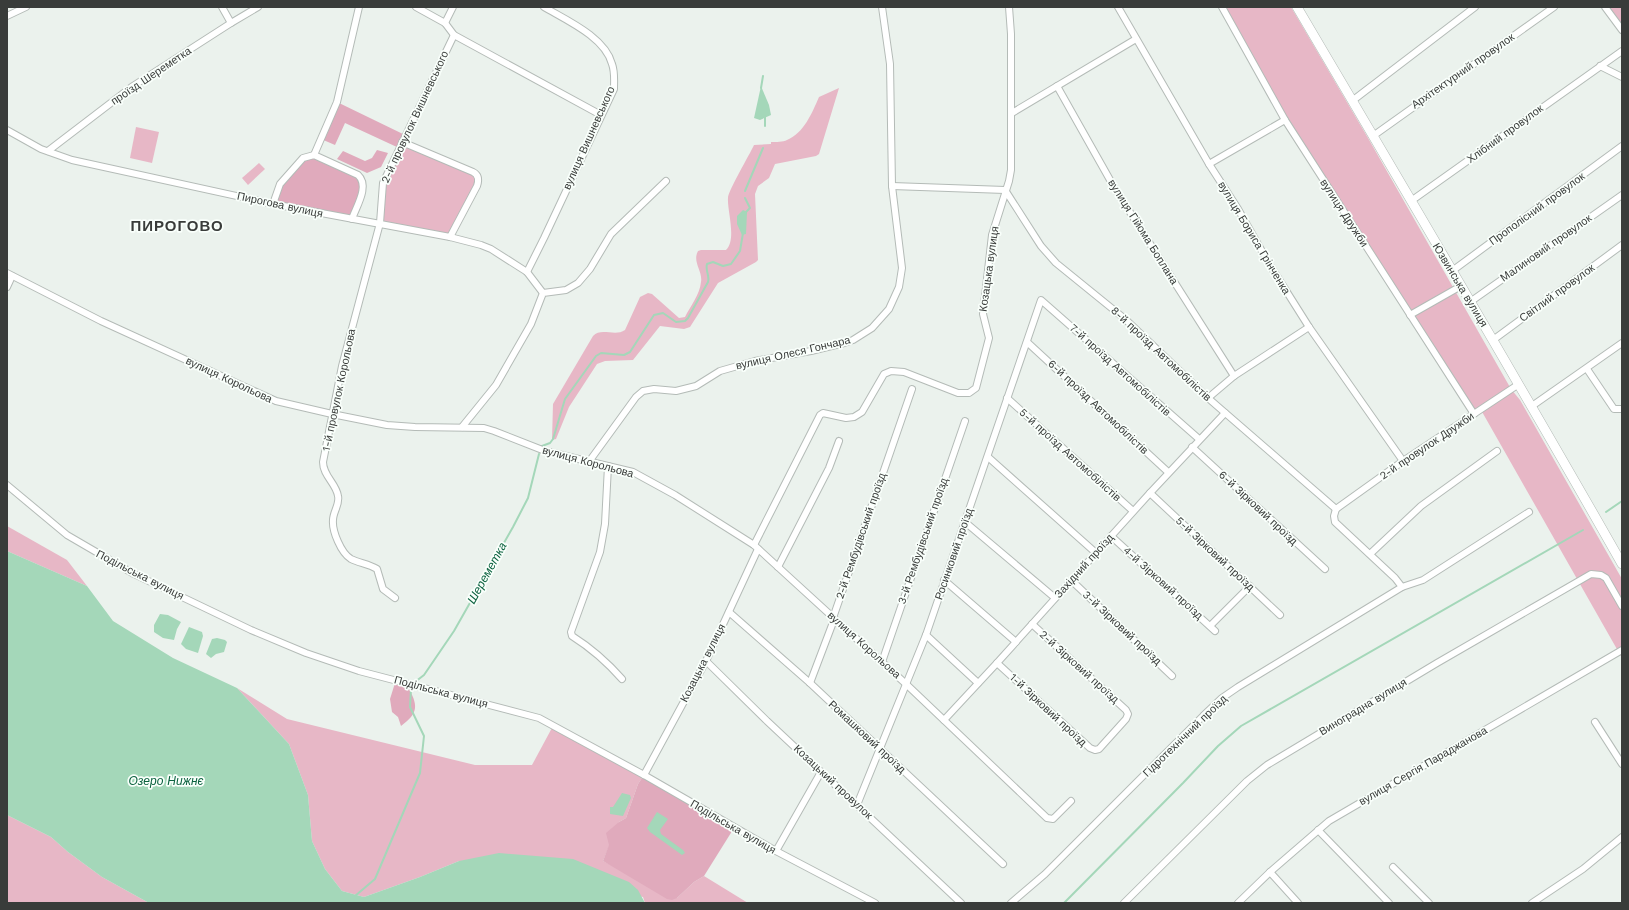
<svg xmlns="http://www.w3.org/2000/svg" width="1629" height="910" font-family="'Work Sans',sans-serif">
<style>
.green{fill:#e7b7c6}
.forest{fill:#e0aabc}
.water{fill:#a4d7b9}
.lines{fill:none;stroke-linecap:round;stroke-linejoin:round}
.stream{stroke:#a4d7b9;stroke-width:2}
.minor-casing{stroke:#b4bbb7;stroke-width:8}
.secondary-casing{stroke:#b4bbb7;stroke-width:10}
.minor{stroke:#fff;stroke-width:6}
.secondary{stroke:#fff;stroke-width:9}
.labels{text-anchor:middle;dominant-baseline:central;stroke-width:3.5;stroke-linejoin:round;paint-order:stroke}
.street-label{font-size:11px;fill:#393c3a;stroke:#f9fffb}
.water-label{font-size:12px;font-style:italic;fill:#0b623f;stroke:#f9fffb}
.district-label{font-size:15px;font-weight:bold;letter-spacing:1px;fill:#393c3a;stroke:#f9fffb}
</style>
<rect width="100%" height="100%" fill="#ebf2ed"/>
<g class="green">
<path d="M1222,7H1291L1368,138L1511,389L1520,400L1622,579V658L1481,410L1474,414L1285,120Z"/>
<path d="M1606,7H1622V30Z"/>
<path d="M839,88L819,154L816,156L775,164L769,178L758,186L755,194L758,260L756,262L718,283L690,327L684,329L660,326L633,360L605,361L597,364L569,407L556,439L552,440L553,404L593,336C601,327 615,337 625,330L640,297L648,293L652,294L679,318L685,317C690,307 700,294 701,282C703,271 692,262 698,251L701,250H726C737,240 727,210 728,198C728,191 750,154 754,145L771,144V142C776,142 783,142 787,140C804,133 812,113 819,97Z"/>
<path d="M136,127L159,132L152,163L130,158Z"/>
<path d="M402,142L478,177L450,237L380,223L383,183Z"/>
<path d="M259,163L265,169L248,185L242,178Z"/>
<path d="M7,526L67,560L87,586L7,551Z"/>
<path d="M237,688L287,719L475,765H532L553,726L644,775L638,784L626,818L619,822L603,861L677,898L694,882L704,876L748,903H645L643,897L459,861L420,877L364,897L342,891L325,869L312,841L308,795L289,744Z"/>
<path d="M7,815L51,837L68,852L102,877L149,903H7Z"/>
</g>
<g class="forest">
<path d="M337,102L405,135L399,148L345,123L335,145L321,139Z"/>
<path d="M377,150L388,153L381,167L367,173L337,159L343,151L365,161L372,158Z"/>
<path d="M309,155L358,175L363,182L352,219L273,204L280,184Z"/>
<path d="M395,683L408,687C418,705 419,713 401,726L398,717L392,712L390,699Z"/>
<path d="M644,775L734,828L704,876L694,882L677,898L672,900L667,899L603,861L609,845L606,833L619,822L626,818L638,784Z"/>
</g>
<g class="water">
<path d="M761,86L769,105L771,115L760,120L754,118Z"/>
<path d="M743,210L747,212L746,234L742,235L737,224V216Z"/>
<path d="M7,551L87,586L113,621L173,658L237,688L289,744L308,795L312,841L325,869L342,891L364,897L420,877L459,861L499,853L573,859L629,882L638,890L645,903H149L102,877L68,852L51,837L7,815Z"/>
<path d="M160,614L168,615L181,622L177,629L174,640L163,638L154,632V625Z"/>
<path d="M189,627L202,632L203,636L198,653L186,649L181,644Z"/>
<path d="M217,638L225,640L227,642L224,652L216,654L211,658L206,654L212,639Z"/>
<path d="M622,793L630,795L631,798L623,816L610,814V807H613Z"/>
<path d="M657,812L668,819L660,830L661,834L683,850L685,853L682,855L650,832L647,828Z"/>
</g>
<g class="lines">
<g class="stream">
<path d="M761,88L763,76"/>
<path d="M765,126V116"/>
<path d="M745,191L763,148"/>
<path d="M745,198L750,208L745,213"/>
<path d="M542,446L550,443L553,439L565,399L596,356L601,353L624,355L630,352L654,315L663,313L676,322L685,321L688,318L708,282C710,276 705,270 707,264L713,262L723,266L731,264L740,251L743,233"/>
<path d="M1606,512L1622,501"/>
<path d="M415,682L424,675L454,631L513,527L528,498L539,454"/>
<path d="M355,896L375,879L420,773L424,736L410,707L411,688"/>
<path d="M1064,903L1183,783L1218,746L1241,726L1583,530"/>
</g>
<g class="minor-casing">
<g id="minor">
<path d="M222,7L231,23"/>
<path d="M416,7L445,23L453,7"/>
<path d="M1118,7L1209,164L1238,209L1268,262L1309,327L1403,461"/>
<path d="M1222,7L1285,120L1474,414"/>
<path d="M1605,7L1622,30"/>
<path d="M7,16L26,7"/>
<path d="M445,23L454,35L601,115"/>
<path d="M1600,66L1622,77"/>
<path d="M1057,86L1114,187L1234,376"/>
<path d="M1352,101L1475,7"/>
<path d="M1012,113L1136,39"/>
<path d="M7,130L41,149L72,160L273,204L450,237L481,245L491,249L527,272L543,293"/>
<path d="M1373,136L1554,7"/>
<path d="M402,142L473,172C479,175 479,180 477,186L450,237"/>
<path d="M48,151L133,86L231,23L258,7"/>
<path d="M314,155L337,102L359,7"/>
<path d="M1209,164L1285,120"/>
<path d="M892,186L1005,190L1041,246L1056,263L1125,319L1208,398L1336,509"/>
<path d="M1411,201L1622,51"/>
<path d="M273,204L280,184L303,158L314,155L358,175C370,186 356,207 352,219"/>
<path d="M1452,271L1622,146"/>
<path d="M527,272L544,238L614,89C614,80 615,72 612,64C605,37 566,20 544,7"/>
<path d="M7,273L101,321L276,401L332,414L387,425L415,427L484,428L494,431L545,451L633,472L675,495L754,545L906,684L1047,818L1053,819L1071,801"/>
<path d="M7,287L12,276"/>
<path d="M1470,302L1622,195"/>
<path d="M1410,315L1461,286"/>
<path d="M1493,340L1622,245"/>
<path d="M1027,342L1168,472"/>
<path d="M1587,369L1614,409H1622"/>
<path d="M1007,398L1133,511"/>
<path d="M1208,398L1234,376L1309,327"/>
<path d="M1532,406L1622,343"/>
<path d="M462,427L496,385L531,324L543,293L566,290L578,283L590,269L611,234L666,181"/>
<path d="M1192,447L1325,569"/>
<path d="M988,457L1096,553"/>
<path d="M588,463L636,397L643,391L654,389L676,391L696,386L720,371L755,361L811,351L844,343L853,340L872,328L889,309L899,287L902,268L892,186L890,64L882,7"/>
<path d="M608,466L605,524L600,552L571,632L572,636C591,648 607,662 622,679"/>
<path d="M7,485L67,535L134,574L251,630L306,653L359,671L539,718L644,775L776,851L875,903"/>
<path d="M1150,493L1280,615"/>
<path d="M1336,509L1403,461L1519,384"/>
<path d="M1336,509L1334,516L1335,522L1395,578L1402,587"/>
<path d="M965,522L1055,598"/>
<path d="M1111,536L1215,631"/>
<path d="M754,545L820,415L823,413L846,418L854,417L862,412L884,374L891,371L904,372L958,393H969L976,388L989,338L983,314L992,235L1009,181L1011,170V34L1009,7"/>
<path d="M1370,554L1421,506L1497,451"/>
<path d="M778,567L829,468L839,441"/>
<path d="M944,580L1016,642"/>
<path d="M1072,581L1172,676"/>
<path d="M395,598L383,589L377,569C369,564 359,563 351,559C341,553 332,531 333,520C333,512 340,504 338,496C336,483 323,476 323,462L342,366L380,223L383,183L454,35"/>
<path d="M729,612L810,683L1003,864"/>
<path d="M1210,626L1250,586"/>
<path d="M926,635L978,683"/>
<path d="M706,661L767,721L961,903"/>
<path d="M882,662L965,421"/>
<path d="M997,663L1090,748L1095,750L1099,749L1126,719L1128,714L1126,710L1032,624"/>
<path d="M810,683L832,625L833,618L912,389"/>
<path d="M944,720L997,663L1150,493L1225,413"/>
<path d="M1595,722L1622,764"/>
<path d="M644,775L706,661L758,549"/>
<path d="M857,805L926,635L1041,300L1199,439"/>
<path d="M1318,830L1389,903"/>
<path d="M776,851L821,772"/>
<path d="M1393,867L1429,903"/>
<path d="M1270,872L1298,903"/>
<path d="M1011,903L1045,874L1203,716L1222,698L1238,687L1402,587L1423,580L1529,512"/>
<path d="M1124,903L1247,781L1267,765L1437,663L1591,574L1601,575L1606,578L1622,606"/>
<path d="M1238,903L1270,872L1329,821L1622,650"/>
<path d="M1532,903L1583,869L1622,837"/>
</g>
</g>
<g class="secondary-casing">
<path id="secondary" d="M1297,7C1406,192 1516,377 1622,564"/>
</g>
<use href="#minor" class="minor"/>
<use href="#secondary" class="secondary"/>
</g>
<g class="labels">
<g class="street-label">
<text transform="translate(1463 71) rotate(-35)">Архітектурний провулок</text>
<text transform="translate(151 76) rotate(-34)">проїзд Шереметка</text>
<text transform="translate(415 117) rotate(-65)">2-й провулок Вишневського</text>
<text transform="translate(1505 134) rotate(-36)">Хлібний провулок</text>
<text transform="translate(589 138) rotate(-66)">вулиця Вишневського</text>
<text transform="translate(280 205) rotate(12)">Пирогова вулиця</text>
<text transform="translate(1537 209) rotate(-36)">Прополісний провулок</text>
<text transform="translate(1344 213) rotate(57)">вулиця Дружби</text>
<text transform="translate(1143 232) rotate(58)">вулиця Гійома Боплана</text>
<text transform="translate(1254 238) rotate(59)">вулиця Бориса Грінченка</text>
<text transform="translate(1546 248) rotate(-35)">Малиновий провулок</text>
<text transform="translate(989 269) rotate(-82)">Козацька вулиця</text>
<text transform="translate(1460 285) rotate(59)">Юзвинська вулиця</text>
<text transform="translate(1557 293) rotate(-36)">Світлий провулок</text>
<text transform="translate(793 353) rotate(-13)">вулиця Олеся Гончара</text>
<text transform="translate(1161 354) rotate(43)">8-й проїзд Автомобілістів</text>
<text transform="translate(1120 370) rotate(42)">7-й проїзд Автомобілістів</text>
<text transform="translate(229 380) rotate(25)">вулиця Корольова</text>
<text transform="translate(339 390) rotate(-78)">1-й провулок Корольова</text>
<text transform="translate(1098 407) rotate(43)">6-й проїзд Автомобілістів</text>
<text transform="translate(1427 446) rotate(-34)">2-й провулок Дружби</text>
<text transform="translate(1070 455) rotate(42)">5-й проїзд Автомобілістів</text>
<text transform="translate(588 462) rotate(15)">вулиця Корольова</text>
<text transform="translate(1258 508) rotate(43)">6-й Зірковий проїзд</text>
<text transform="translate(861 536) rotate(-71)">2-й Рембудівський проїзд</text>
<text transform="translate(923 541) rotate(-71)">3-й Рембудівський проїзд</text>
<text transform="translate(954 554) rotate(-71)">Росинковий проїзд</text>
<text transform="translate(1215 554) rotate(43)">5-й Зірковий проїзд</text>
<text transform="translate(1084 566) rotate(-48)">Західний проїзд</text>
<text transform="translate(140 575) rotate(27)">Подільська вулиця</text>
<text transform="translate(1163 583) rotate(42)">4-й Зірковий проїзд</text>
<text transform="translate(1122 628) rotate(43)">3-й Зірковий проїзд</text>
<text transform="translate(864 645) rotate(42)">вулиця Корольова</text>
<text transform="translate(703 663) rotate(-63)">Козацька вулиця</text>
<text transform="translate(1079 667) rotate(42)">2-й Зірковий проїзд</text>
<text transform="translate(441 692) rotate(15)">Подільська вулиця</text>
<text transform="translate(1363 707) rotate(-31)">Виноградна вулиця</text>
<text transform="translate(1048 710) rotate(43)">1-й Зірковий проїзд</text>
<text transform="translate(1185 736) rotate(-44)">Гідротехнічний проїзд</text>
<text transform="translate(867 737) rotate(43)">Ромашковий проїзд</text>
<text transform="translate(1423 766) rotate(-30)">вулиця Сергія Параджанова</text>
<text transform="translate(833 782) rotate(43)">Козацький провулок</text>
<text transform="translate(733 827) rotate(30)">Подільська вулиця</text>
</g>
<g class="water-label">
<text transform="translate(487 573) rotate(-61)">Шереметка</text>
<text x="166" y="781">Озеро Нижнє</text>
</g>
<g class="district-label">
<text x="177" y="226">ПИРОГОВО</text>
</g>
</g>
<rect width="1629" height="910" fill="none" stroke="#393c3a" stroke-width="16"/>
</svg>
